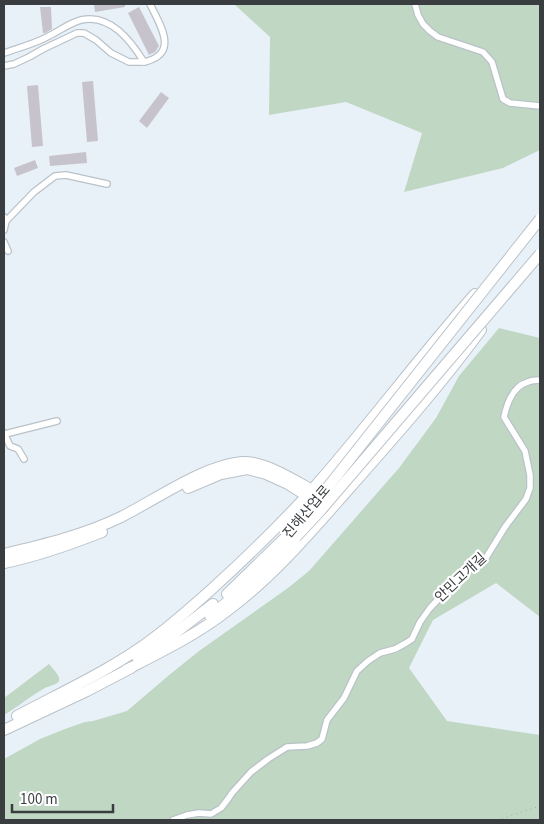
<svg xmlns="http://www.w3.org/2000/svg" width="544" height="824" font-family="'Source Sans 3','Noto Sans KR',sans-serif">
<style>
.green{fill:#bfd7c3}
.building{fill:#c7c3cd}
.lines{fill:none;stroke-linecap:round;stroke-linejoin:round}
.street-casing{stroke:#bac2c9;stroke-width:8}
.highway-casing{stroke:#bac2c9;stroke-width:12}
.path{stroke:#a8aeb4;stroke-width:1;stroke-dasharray:1 4;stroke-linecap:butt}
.street{stroke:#fff;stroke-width:5.5}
.highway{stroke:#fff;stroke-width:10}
.highway-bridge-casing{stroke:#bac2c9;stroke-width:12;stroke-linecap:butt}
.highway-bridge{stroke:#fff;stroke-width:10}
.labels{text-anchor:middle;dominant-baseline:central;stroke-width:4.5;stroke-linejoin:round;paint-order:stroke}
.street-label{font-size:14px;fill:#3a3d40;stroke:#fff}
</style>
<rect width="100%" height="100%" fill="#e9f1f8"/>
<g class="green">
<path d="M234,4H540V150L503,168L404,192L422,133L346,102L269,115L270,37Z"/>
<path d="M499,328L540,338V617L496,583L433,620L409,668L447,721L540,735V820H4V759L40,739L65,729L85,722L93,721L127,711L168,676L199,651L288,588L309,571L399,468L436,418L459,376Z"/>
<path d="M49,664C52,668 61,676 59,681C57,685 48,686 45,688C30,696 18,707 4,715V698Z"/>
</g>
<g class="building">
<path d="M94,4H125V7L95,12Z"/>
<path d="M40,7H51L52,29L45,33H43Z"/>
<path d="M139,7L159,46L155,52L149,55L128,13Z"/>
<path d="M93,81L98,141L87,142L82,82Z"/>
<path d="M38,85L43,146L32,147L27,86Z"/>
<path d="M161,92L169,98L147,128L139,121Z"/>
<path d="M86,152L87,163L50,166L49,156Z"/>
<path d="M35,160L38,168L17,176L14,168Z"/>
</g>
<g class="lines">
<g class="street-casing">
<g id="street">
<path d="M415,4L418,15L423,24L430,31L438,37L483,52L492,62L503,99L510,103L540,106"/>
<path d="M4,53C18,48 34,44 47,37C58,32 69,23 81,20C110,13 131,41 144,62H129L111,53L96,40L84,33H77L43,49L29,57L14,64L4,66"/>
<path d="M144,62C180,54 160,25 150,4"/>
<path d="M4,217L6,221L4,230"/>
<path d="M6,221L34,192L55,176L66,175L107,184"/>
<path d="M4,242L8,251"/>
<path d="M4,433L10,446L18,449L24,459"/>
<path d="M5,434L57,421"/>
<path d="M173,820L187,815L199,813L211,814L221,808L228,799L232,793L251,772L268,759L287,747L307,746L317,743L322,739L327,720L344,698L357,671L368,661L380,653L395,649L406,643L412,639L420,622L430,608L462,574L484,561L505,527L526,499L530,488V475L525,451L504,417C507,403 513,386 528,382C532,380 536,380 540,380"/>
</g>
</g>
<g class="highway-casing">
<g id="highway">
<path d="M188,488L221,474L247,469L266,474L288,484L310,498"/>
<path d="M4,554C43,545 84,535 121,517C155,500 204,465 242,462C266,461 295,481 316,492"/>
<path d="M4,563C38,556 69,545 102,532"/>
<path d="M227,594L292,531"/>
<path d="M210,616C241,592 269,566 296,537"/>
<path d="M137,657L165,641L213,604"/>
<path d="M126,670C161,652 196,635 227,611C273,577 310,533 348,490C394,438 440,386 481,330"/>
<path d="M17,716C62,692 115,668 155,637C175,622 194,605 213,588C247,557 279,526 310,492C367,428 418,358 475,294"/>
<path d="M4,730L87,691L131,668"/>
</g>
</g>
<path class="path" d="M497,820L540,806"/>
<use href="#street" class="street"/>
<use href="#highway" class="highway"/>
<g class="highway-bridge-casing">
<g id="highway-bridge">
<path d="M292,531L335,478L540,219"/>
<path d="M296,537L321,510L540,254"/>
</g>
</g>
<use href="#highway-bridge" class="highway-bridge"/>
</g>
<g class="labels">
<g class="street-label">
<text transform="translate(307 512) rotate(-50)">진해산업로</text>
<text transform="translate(461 578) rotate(-43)">안민고개길</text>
</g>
</g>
<rect width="544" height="824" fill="none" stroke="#3a3d40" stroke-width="10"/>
<path d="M12 804v8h101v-8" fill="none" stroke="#3a3d40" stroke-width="2.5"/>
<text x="20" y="804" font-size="15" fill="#3a3d40" stroke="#ffffff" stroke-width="4" paint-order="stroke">100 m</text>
</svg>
